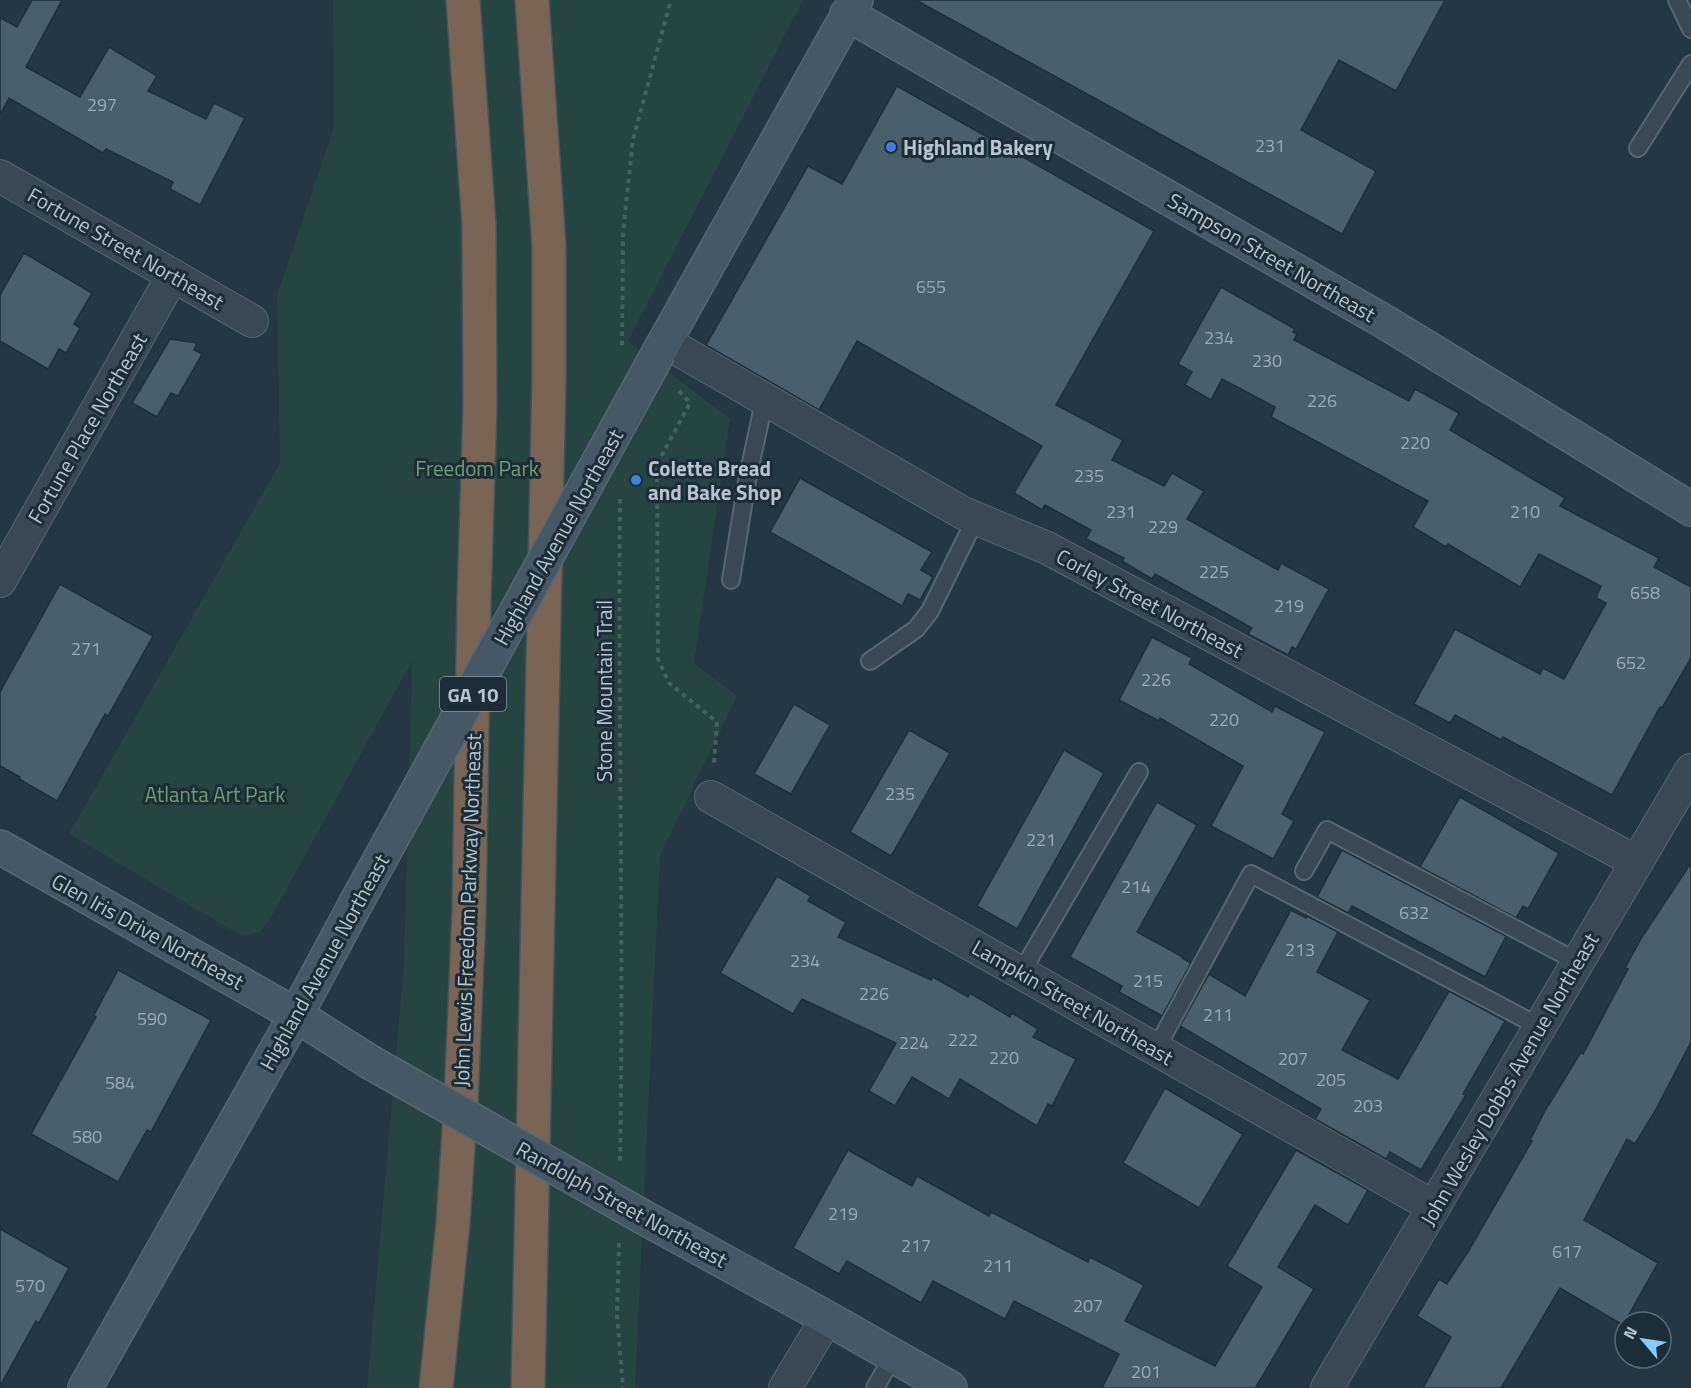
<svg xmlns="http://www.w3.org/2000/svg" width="1691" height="1388" font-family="'Titillium Web',sans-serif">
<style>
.green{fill:#264442}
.building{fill:#4a5f6b;stroke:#1f2f3a;stroke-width:1.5}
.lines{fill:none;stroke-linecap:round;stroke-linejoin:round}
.lane-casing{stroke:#576670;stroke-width:20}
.street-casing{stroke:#576670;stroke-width:34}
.secondary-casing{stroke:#576670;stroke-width:36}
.highway-casing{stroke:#43535d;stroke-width:36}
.path{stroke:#47615f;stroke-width:4;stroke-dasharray:4.5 4.5;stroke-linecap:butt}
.lane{stroke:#394852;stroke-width:16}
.street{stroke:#394852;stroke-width:32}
.secondary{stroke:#465866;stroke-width:33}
.highway{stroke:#796455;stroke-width:33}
.secondary-bridge-casing{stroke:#576670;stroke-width:36;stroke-linecap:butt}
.secondary-bridge{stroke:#465866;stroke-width:33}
.shop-dot{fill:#3f7fe0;stroke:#1d2d38;stroke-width:2}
.labels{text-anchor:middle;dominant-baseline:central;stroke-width:6;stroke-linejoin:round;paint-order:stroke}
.number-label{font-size:18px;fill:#9baab4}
.shield{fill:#1d2d38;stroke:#8896a0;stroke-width:1.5}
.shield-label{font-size:20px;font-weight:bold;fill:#b6c3cc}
.poi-label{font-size:21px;font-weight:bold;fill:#b6c3cc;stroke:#1d2d38;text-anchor:start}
.street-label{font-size:21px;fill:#b6c3cc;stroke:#1d2d38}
.park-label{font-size:21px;fill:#6b9f6d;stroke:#1d2d38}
</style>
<rect width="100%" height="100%" fill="#243743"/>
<path class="green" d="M333,0H803L628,341L730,419L694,663L737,696L660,856L635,1388H367L404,963L412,661L274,912L260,932L242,936L69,834L280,463L277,295L334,127Z"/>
<g class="building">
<path d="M32,0H62L26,67L80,97L109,47L157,76L148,91L206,119L214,103L245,118L200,205L170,189L173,182L106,149L103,153L9,98L0,115V18L17,27Z"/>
<path d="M916,0H1445L1396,91L1339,60L1301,130L1376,171L1342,234Z"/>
<path d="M897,86L1154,231L1056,405L1123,440L1112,460L1164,486L1172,473L1204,491L1187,519L1278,570L1281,563L1329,589L1296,649L1292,647L1288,655L1248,634L1252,628L1155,574L1152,579L1122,561L1124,558L1086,539L1091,530L1045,505L1042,510L1014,493L1042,446L857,341L819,410L706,345L808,166L842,184Z"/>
<path d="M24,253L92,293L74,324L80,328L66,353L59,349L48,369L0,341V295Z"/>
<path d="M1221,287L1295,329L1293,332L1297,334L1294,340L1409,401L1415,389L1459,413L1450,430L1565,498L1560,506L1659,558L1654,567L1691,587V658L1662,708L1660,707L1612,795L1503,737L1501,740L1455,715L1450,723L1414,704L1455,629L1540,674L1543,668L1564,679L1606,603L1596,598L1601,586L1539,554L1520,587L1448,544L1446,547L1413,527L1428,501L1271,417L1275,407L1222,379L1211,400L1185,385L1192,372L1178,364Z"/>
<path d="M170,339L197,343L194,350L202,354L178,396L171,393L157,417L132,403Z"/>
<path d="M800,478L932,552L921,570L933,577L920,600L908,594L902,606L770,532Z"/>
<path d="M60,584L153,636L108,716L105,714L57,801L19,779L20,777L0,766V692Z"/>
<path d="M1152,637L1192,658L1189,664L1272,712L1275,706L1325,732L1282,814L1294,821L1273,859L1211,826L1243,766L1160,718L1159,721L1119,700Z"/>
<path d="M794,704L830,725L791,794L754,774Z"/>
<path d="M909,730L950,753L891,856L850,832Z"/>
<path d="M1064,750L1104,773L1017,929L977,906Z"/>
<path d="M1460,797L1559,853L1528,909L1523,906L1516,918L1420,867Z"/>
<path d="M1157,802L1197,825L1137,932L1183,957L1182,958L1191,963L1162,1016L1119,992L1122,986L1070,957Z"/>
<path d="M1342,850L1506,936L1485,977L1352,906L1348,913L1317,897Z"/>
<path d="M1691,863V1042L1655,1111L1635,1144L1627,1139L1584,1220L1658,1263L1623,1325L1560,1288L1501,1388H1423L1451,1337L1417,1316L1439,1279L1447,1284L1469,1250L1532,1141L1530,1140L1546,1109L1581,1052L1583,1054L1628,969L1625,968L1642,937Z"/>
<path d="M777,876L811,896L808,901L846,922L838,937L931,980L933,977L968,997L970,993L1010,1017L1012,1013L1038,1029L1033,1037L1076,1059L1052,1106L1048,1104L1037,1126L960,1079L949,1099L912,1077L895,1106L869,1091L896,1043L802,999L793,1014L720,973Z"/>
<path d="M1291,910L1306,918L1307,916L1338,932L1317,972L1370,1000L1342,1050L1398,1079L1449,991L1505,1021L1463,1094L1466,1095L1421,1170L1390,1152L1386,1159L1315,1119L1321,1109L1180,1026L1209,974L1245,996Z"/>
<path d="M118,970L211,1020L151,1132L147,1130L118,1182L31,1134L96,1017L94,1015Z"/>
<path d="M1165,1088L1243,1134L1199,1208L1123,1163Z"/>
<path d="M848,1150L912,1186L917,1176L989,1216L991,1212L1088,1262L1090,1257L1144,1285L1125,1321L1215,1366L1262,1287L1227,1266L1296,1150L1368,1190L1348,1225L1315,1205L1278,1267L1314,1289L1256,1387L1258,1388H1102L1119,1354L1014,1301L1005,1319L933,1281L921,1303L847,1261L839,1274L793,1248Z"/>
<path d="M0,1229L69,1268L39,1323L36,1321L0,1386Z"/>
</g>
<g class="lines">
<g class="lane-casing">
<g id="lane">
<path d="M1677,0L1691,29"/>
<path d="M1638,148L1691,64"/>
<path d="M731,580L747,481L765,397"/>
<path d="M870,661L916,629L930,611L976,518"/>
<path d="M1304,871L1327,830L1578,962"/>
<path d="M1021,973L1139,772"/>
<path d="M1156,1049L1251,874L1540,1027"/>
<path d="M875,1388L893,1356"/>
</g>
</g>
<g class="street-casing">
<g id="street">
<path d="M0,176L252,321"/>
<path d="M665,342L963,513L1047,548L1637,862"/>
<path d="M0,581L173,275"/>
<path d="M711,797L1434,1207"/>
<path d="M785,1388L827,1318"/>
<path d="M1327,1388L1691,770"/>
</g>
</g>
<g class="secondary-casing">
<g id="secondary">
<path d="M847,14L1385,322L1691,509"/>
<path d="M659,352L856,0"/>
<path d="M0,847L296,1015L370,1062"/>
<path d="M643,1217L827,1318L950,1388"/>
<path d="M85,1388L296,1015L355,905"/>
</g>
</g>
<g class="highway-casing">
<g id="highway">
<path d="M436,1388L453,1223L461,1101L469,912L474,600L480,406L479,225L463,0"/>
<path d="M528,1388L549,376V246L532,0"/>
</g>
</g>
<g class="path">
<path d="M622,345L623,232L633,139L671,0"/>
<path d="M679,391L690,403L657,464L658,659L669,683L717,722L714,763"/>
<path d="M620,499C618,721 624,942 620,1164"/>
<path d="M619,1243L617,1315L623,1388"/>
</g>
<use href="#lane" class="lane"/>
<use href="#street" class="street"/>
<use href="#secondary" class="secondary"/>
<use href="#highway" class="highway"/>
<g class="secondary-bridge-casing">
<g id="secondary-bridge">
<path d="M355,905L659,352"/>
<path d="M370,1062L643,1217"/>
</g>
</g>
<use href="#secondary-bridge" class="secondary-bridge"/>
</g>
<g class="shop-dot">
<circle cx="891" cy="147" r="6"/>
<circle cx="636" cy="480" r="6"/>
</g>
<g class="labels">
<g class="number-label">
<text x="102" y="104">297</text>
<text x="1270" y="145">231</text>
<text x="931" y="286">655</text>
<text x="1219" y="337">234</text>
<text x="1267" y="360">230</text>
<text x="1322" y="400">226</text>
<text x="1415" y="442">220</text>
<text x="1089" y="475">235</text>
<text x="1121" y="511">231</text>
<text x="1525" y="511">210</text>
<text x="1163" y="526">229</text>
<text x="1214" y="571">225</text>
<text x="1645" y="592">658</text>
<text x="1289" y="605">219</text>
<text x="86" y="648">271</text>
<text x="1631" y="662">652</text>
<text x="1156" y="679">226</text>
<text x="1224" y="719">220</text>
<text x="900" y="793">235</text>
<text x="1041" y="839">221</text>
<text x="1136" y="886">214</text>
<text x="1414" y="912">632</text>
<text x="1300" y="949">213</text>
<text x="805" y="960">234</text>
<text x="1148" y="980">215</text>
<text x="874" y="993">226</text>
<text x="1218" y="1014">211</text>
<text x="152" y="1018">590</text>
<text x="963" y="1039">222</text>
<text x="914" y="1042">224</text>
<text x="1004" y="1057">220</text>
<text x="1293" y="1058">207</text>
<text x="1331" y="1079">205</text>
<text x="120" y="1082">584</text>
<text x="1368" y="1105">203</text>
<text x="87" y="1136">580</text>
<text x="843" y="1213">219</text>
<text x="916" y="1245">217</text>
<text x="1567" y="1251">617</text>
<text x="998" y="1265">211</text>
<text x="30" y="1285">570</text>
<text x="1088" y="1305">207</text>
<text x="1146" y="1371">201</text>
</g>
<rect class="shield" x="440" y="677" width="66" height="34" rx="4.5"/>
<g class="shield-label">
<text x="473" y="694">GA 10</text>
</g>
<g class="poi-label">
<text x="903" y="147">Highland Bakery</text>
<text x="648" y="468">Colette Bread<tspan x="648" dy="24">and Bake Shop</tspan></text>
</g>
<g class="street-label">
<text transform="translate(126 248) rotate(30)">Fortune Street Northeast</text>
<text transform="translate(1272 257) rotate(30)">Sampson Street Northeast</text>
<text transform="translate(87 428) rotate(-60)">Fortune Place Northeast</text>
<text transform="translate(558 537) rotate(-61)">Highland Avenue Northeast</text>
<text transform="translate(1150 603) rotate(28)">Corley Street Northeast</text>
<text transform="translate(604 691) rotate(-90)">Stone Mountain Trail</text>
<text transform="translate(467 910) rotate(-88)">John Lewis Freedom Parkway Northeast</text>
<text transform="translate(148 931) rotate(29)">Glen Iris Drive Northeast</text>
<text transform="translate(324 962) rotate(-61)">Highland Avenue Northeast</text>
<text transform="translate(1073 1002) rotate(30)">Lampkin Street Northeast</text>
<text transform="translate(1509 1079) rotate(-60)">John Wesley Dobbs Avenue Northeast</text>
<text transform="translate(622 1204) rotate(29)">Randolph Street Northeast</text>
</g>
<g class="park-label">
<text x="477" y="468">Freedom Park</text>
<text x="215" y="794">Atlanta Art Park</text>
</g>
</g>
<g transform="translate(1643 1340) rotate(299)"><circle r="28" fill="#1d2d38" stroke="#5a6973" stroke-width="1.5"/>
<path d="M0-4.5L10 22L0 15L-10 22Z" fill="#88ccff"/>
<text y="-9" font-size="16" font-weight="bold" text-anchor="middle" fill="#b6c3cc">N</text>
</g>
</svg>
